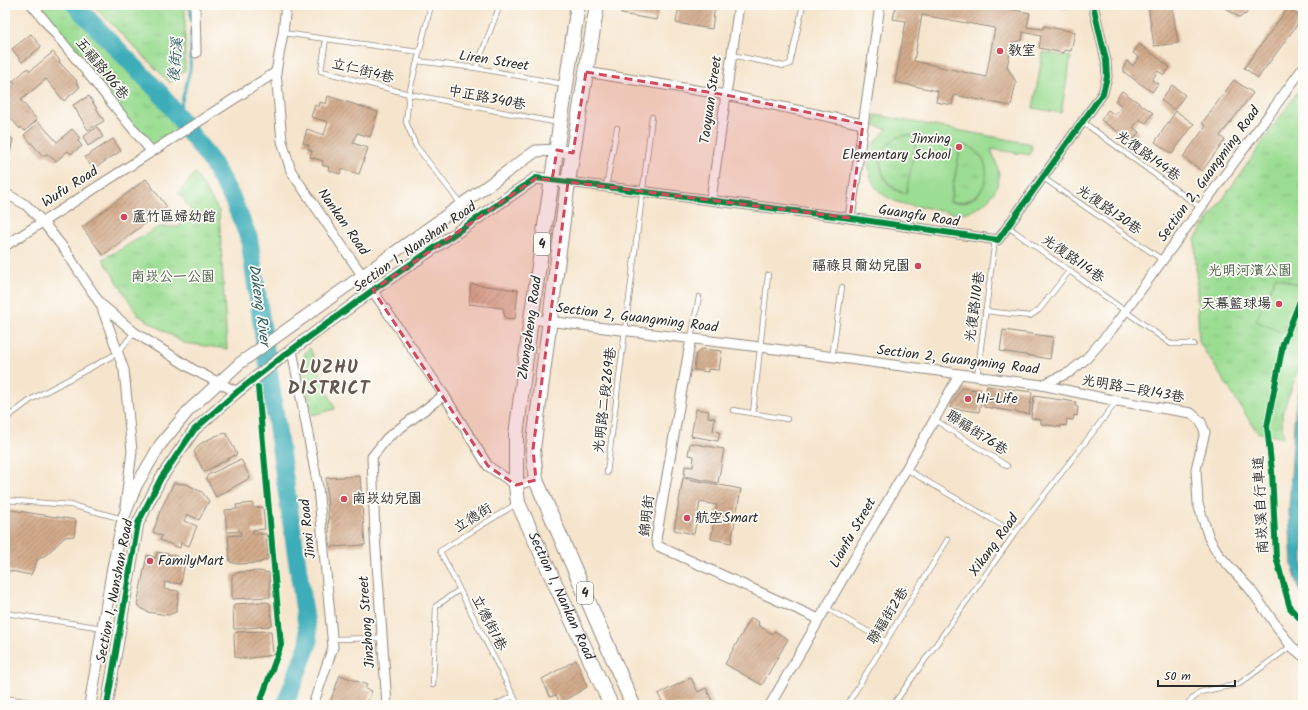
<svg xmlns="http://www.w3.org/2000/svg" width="1308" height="710" font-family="Kalam,'LXGW WenKai TC',sans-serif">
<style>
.grass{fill:url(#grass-tufts);stroke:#63845f}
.garden{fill:#9bdd93;stroke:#63845f;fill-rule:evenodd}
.water{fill:#3dadba;stroke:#346c72}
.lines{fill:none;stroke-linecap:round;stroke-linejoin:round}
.stream{stroke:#3dadba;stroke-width:3}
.river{stroke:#3dadba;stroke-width:18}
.building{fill:url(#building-hatch);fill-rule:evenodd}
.service-casing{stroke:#90887c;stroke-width:6}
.minor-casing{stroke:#90887c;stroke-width:11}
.tertiary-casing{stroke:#90887c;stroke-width:13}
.primary-casing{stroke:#90887c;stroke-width:16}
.service{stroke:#fff;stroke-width:4.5}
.minor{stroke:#fff;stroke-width:9}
.tertiary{stroke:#fff;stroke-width:11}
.primary{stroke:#fff;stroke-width:14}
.cycleway-casing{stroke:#fdfcf7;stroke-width:8}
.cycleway{stroke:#00873e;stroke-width:6}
.marked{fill:#d1495b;fill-opacity:0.2;stroke:#d1495b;stroke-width:3;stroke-dasharray:8 5;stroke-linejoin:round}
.poi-dot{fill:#d1495b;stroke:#fdfcf7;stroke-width:1.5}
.labels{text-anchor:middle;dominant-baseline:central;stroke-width:3.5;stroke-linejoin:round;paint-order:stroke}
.shield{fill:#fdfcf7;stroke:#6a6a68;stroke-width:1}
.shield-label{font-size:13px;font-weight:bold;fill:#2b2b2b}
.poi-label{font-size:14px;fill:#2b2b2b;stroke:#fdfcf7;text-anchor:start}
.street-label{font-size:14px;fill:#2b2b2b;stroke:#fdfcf7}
.park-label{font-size:14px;fill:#4d604a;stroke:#fdfcf7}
.water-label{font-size:15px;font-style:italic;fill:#325f64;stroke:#fdfcf7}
.district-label{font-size:18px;font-weight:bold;letter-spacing:1px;fill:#65574d;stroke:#fdfcf7}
</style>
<defs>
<pattern id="grass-tufts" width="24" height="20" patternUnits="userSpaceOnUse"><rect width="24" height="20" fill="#9bdd93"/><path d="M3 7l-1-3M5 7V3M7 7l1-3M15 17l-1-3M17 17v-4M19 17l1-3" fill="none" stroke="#86be7f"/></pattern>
<pattern id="building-hatch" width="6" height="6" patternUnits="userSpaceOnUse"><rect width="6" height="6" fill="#d2aa8b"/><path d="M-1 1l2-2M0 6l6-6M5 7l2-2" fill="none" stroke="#ab8b72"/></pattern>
</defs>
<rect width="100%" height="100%" fill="#fdfcf7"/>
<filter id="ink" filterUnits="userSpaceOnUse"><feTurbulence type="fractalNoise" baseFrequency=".025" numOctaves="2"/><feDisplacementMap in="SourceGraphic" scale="8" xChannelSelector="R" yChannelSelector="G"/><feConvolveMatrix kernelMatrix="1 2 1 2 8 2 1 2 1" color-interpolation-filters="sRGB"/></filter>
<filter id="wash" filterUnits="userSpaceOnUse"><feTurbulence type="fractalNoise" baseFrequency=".012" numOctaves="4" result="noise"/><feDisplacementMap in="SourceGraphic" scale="16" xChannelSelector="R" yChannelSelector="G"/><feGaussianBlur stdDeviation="0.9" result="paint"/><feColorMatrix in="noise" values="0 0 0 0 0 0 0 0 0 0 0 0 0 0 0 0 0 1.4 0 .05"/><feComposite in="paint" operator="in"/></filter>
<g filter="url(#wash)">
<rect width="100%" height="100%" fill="#f6e5cd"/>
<g class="grass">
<path d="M32,5H75L145,88L164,100L187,128L151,151Z"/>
<path d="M93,5H185V70L170,83Z"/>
<path d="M1303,84V356L1282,414L1283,438L1257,432L1199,342L1195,239Z"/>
<path d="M910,135L917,136L907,194C879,188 870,151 898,137C901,136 906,135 910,135Z"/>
<path d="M961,143C1004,158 988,207 950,202Z"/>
<path d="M195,173L219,211L227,349L184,343L138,315L103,259L159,227H179L191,210L179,193Z"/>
<path d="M310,348L335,409L312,415L302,362L306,351Z"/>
</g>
<g class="garden">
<path d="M1043,52L1071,57L1061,113L1033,108Z"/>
<path d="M876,115L1032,144L1030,155L991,149C994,157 998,166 999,175C999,195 978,213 959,213C949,214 938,210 928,208C911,206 894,204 880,192C870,183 867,169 870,156C872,145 880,135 888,129L875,126ZM910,135L917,136L906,194C878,188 870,151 898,137C901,136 906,135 910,135ZM961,144C1003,153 988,211 950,202Z"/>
<path d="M1276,276L1302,287L1283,333L1256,321Z"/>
</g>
<path class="water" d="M1303,374V602L1292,565L1289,509L1295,409Z"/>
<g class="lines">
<g class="stream">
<path d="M190,5L191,21"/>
<path d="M178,116L190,70L191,31"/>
</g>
<path class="river" d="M75,5L161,94L211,161L232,198L249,238L309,642L285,705"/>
</g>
<g id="blocks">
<g class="building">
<path d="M622,5H659L657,20L621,14Z"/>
<path d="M679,5H715L712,29L676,23Z"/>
<path d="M896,5H986L1030,13L1027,27L1043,29L1044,26L1075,32L1071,51L1064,50V53L1039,48L1041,36L1023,32L1022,40L1012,43L1007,67L1016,82L1011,106L954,95L952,105L936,102L938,91L895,82L906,21L893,19ZM922,15L995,28L986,77L914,61Z"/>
<path d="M1052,5H1068V9Z"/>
<path d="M1148,5H1172L1178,43L1154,46Z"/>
<path d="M1230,5H1252L1245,15L1244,14L1240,18L1227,9Z"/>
<path d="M1288,8L1302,18L1258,78L1244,68Z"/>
<path d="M31,34L41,47L22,62L12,49Z"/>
<path d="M1139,44L1170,67L1164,75L1158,71L1152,80L1158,84L1152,92L1124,72V66L1127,61L1133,66L1139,57L1133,53Z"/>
<path d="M53,52L60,61L59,62L77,81L76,82L80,87L64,101L46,79L21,100L37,120L25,131L21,127L20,129L5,111L8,108L5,105V93L15,84L12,82L28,68L30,71Z"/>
<path d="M1234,80L1253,93L1220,136L1225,140L1202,171L1183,157L1206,126L1202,123Z"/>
<path d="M1172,85L1185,95L1174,110L1161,100Z"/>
<path d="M1122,91L1153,113L1146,123L1139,119L1133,128L1139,132L1132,142L1101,120L1108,110L1115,115L1122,106L1115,101Z"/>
<path d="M89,96L104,121L88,130L73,105Z"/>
<path d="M328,96L378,112L370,137L357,133L353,143L368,148L359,174L342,169L340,174L328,170L329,167L322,165L323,161L310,157L312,151L308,149L309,145L303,143L307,129L324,135L328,122L311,117L315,105L319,107L320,102L326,104Z"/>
<path d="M1176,111L1194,124L1172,154L1155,142Z"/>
<path d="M39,122L57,142L72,129L80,138L78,141L82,146L71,154L68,151L56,161L47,154L43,156L24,135Z"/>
<path d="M97,127L103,137L88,146L83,137Z"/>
<path d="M5,133L13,139L6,173H5Z"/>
<path d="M113,139L121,151L93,169L85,157Z"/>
<path d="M146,179L167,207L103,255L82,227Z"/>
<path d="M471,284L518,290L515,319L505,318L503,308L469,304Z"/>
<path d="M1003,330L1053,337L1050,359L1000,351Z"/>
<path d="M702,349L722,351L719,370L708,369V372L694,370L696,354Z"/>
<path d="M987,386L1032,392L1029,414L984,407Z"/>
<path d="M962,388L983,391L979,412L950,408Z"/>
<path d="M1034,396L1076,402L1075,406L1078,407L1077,416L1074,415L1073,420L1067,419L1066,426L1061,425V427L1041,424V420L1031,418Z"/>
<path d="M696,409L709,411L708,417L715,418L713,431L720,432L718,441L691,436Z"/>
<path d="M226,433L237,454L204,472L194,452L200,444L215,436Z"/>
<path d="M690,443L724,449L718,483L684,476L685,466L693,467L694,456L688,455Z"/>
<path d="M239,460L242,461L250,478L216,497L206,478L208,475Z"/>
<path d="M360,476L365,545L330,547L326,478Z"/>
<path d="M683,478L741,489L731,543L711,539L717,505L700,502L694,534L674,530Z"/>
<path d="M174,483L186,484L202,492L209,501L199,520L187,514L184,521L197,526L189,546L181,543L180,548L160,540L162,536L153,532L161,509Z"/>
<path d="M253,503V508L263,507L265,529L253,530V534H266L268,559L259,563L237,564L230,562L228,536L241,535L240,531L227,532L225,510L237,509L236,505Z"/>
<path d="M5,509L76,520L74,536L65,537L46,555L37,560L31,575L5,570Z"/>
<path d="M157,552L177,556L176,561L185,562L181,584L165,582L164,589L178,591L179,592L176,612L168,615L147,612L137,605L147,555L156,558Z"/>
<path d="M259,571L269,573L270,597L232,599V575L240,572Z"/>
<path d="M267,602L270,604L272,624L269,626L234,629L233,607L235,604Z"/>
<path d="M751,618L759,622L758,625L772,634L774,631L788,639L762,685L725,664Z"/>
<path d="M271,631L273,655L244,659L235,657L234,635L236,632Z"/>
<path d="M576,660L587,687L560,703L556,695L550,697L542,679Z"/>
<path d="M340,675L367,685L365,689L372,691L366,705H329Z"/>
<path d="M691,678L698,692L706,688L714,705H664L658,694Z"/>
</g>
</g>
</g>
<g filter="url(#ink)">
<use href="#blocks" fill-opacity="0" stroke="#90887c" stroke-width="1"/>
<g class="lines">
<g class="service-casing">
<g id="service">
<path d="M431,5L409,94L406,122L416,146L461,204"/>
<path d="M283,33L419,52"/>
<path d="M326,39L321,71L409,94L559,123"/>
<path d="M732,55L784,66L790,64L803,5"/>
<path d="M417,61L476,68L563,84"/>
<path d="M476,68L500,5"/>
<path d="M1083,122L1201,208"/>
<path d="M1042,177L1164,261"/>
<path d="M606,187L617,128"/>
<path d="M1007,226L1171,344H1194"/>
<path d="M985,311L1030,316L1039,310L1070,270"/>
<path d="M691,338L699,297"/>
<path d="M832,358L842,287"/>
<path d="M977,377L995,240"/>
<path d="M733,410L787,419"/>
<path d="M753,413L768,275"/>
<path d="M5,419L32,399L118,353L134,332"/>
<path d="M935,420L1007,466"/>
<path d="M906,469L1015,533"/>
<path d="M607,473L652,117"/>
<path d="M5,500L71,505L123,519"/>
<path d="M516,504L440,551L518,705"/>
<path d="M826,608L885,641"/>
<path d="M5,613L103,628"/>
<path d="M333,639L382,638"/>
<path d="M433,685L436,606L459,590"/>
<path d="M5,698L48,705"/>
<path d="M495,705L514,696"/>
<path d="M847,705L948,539"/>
<path d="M893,705L1015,533L1117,401"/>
<path d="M1186,705L1200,692L1239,684L1291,646"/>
</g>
</g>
<g class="minor-casing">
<g id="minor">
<path d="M32,5L151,151"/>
<path d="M195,5L196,53"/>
<path d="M286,5L283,33L276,72L282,141L291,171L444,395L488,466L516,485L536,480"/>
<path d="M586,72L726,95L863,124"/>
<path d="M568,182L850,218L998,240L1103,93L1107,77L1106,60L1093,5"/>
<path d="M5,193L26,205L43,222L65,250L101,305L124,370L132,451L125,507"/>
<path d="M711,199L739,5"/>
<path d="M850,218L880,5"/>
<path d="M5,246L276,72"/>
<path d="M102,305L134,332L194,370L237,392"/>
<path d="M531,319L760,347L1042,385L1070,372L1087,358L1113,328L1303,68"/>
<path d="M691,338L656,539L658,546L819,619"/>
<path d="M292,350L318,487L333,647L313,705"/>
<path d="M1042,385L1117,401L1191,413L1201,422L1205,432L1196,469L1198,504L1209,538L1219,555L1250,589L1291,646L1303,656"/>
<path d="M387,705L375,536L372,457L387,438L444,395"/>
<path d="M770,705L932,424L959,375"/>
</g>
</g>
<g class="tertiary-casing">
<g id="tertiary">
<path d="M90,705L113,567L123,519L136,486L160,445L189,410L240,363L536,151L557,150L573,153"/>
<path d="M107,705L138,523L161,478L194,430L237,392L282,357L373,290L536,178L568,182"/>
</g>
</g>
<g class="primary-casing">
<g id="primary">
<path id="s1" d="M578,5L531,319L516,435V485L518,503L611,705"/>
<path d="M597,5L568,182L533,449L536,480L633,705"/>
</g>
</g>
<use href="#service" class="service"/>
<use href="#minor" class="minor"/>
<use href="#tertiary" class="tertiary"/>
<use href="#primary" class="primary"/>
<g class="cycleway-casing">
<g id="cycleway">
<path d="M1303,293L1283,344L1267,427L1272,471L1276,557L1290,608L1303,622"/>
<path d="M258,387L281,645L259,705"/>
<path d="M107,705L138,523L161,478L194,430L237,392L282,357L373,290L536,178L850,218L998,240L1103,93L1107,77L1106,60L1093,5"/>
</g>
</g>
<use href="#cycleway" class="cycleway"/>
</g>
</g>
<path class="marked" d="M586,72L726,95L863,124L850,218L568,182L533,449L536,480L516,485L488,466L373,290L536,178L552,180L557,150L573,153Z"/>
<g class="poi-dot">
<circle cx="1000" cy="51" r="4"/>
<circle cx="959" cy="147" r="4"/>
<circle cx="124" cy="217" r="4"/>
<circle cx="918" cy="266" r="4"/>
<circle cx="1279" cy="304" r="4"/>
<circle cx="968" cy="399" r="4"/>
<circle cx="344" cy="499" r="4"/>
<circle cx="687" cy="518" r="4"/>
<circle cx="150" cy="561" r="4"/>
</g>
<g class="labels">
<g class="shield">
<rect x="534" y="233" width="16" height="22" rx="3"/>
<rect x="577" y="582" width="16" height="22" rx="3"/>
</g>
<g class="shield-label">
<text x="542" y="244">4</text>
<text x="585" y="593">4</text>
</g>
<g class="poi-label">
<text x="1008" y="51">教室</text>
<text x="951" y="139" text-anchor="end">Jinxing<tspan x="951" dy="16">Elementary School</tspan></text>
<text x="132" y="217">蘆竹區婦幼館</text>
<text x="910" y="266" text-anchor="end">福祿貝爾幼兒園</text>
<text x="1271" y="304" text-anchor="end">天幕籃球場</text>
<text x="976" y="399">Hi-Life</text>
<text x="352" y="499">南崁幼兒園</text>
<text x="695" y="518">航空Smart</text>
<text x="158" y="561">FamilyMart</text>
</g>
<g class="street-label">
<text transform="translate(494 61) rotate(9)">Liren Street</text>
<text transform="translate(102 69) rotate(51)">五福路106巷</text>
<text transform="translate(363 71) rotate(14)">立仁街4巷</text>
<text transform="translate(487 98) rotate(11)">中正路340巷</text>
<text transform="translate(711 100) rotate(-82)">Taoyuan Street</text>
<text transform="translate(1148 156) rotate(36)">光復路144巷</text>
<text transform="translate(1209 174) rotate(-54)">Section 2, Guangming Road</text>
<text transform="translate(70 187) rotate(-33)">Wufu Road</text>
<text transform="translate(1109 210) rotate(35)">光復路130巷</text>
<text transform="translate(919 216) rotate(9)">Guangfu Road</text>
<text transform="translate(343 222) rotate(55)">Nankan Road</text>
<text transform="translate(415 247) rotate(-35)">Section 1, Nanshan Road</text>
<text transform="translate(1073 259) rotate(35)">光復路114巷</text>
<text transform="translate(975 307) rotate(-82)">光復路110巷</text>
<text transform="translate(637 318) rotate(7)">Section 2, Guangming Road</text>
<text transform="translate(530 328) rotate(-82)">Zhongzheng Road</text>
<text transform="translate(958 360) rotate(7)">Section 2, Guangming Road</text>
<text transform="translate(1133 389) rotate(10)">光明路二段143巷</text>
<text transform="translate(605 400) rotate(-83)">光明路二段269巷</text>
<text transform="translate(977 433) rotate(33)">聯福街76巷</text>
<text transform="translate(1261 505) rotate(-93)">南崁溪自行車道</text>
<text transform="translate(647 516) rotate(-83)">錦明街</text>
<text transform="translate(473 518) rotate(-32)">立德街</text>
<text transform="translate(308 529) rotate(-96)">Jinxi Road</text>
<text transform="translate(853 533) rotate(-60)">Lianfu Street</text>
<text transform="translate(994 545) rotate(-54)">Xikang Road</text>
<text transform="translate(115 591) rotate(-79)">Section 1, Nanshan Road</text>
<text stroke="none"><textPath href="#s1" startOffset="605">Section 1, Nankan Road</textPath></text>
<text transform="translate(888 616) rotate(-58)">聯福街2巷</text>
<text transform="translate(367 622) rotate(-94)">Jinzhong Street</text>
<text transform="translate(489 623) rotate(63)">立德街1巷</text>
</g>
<g class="park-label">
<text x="1250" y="271">光明河濱公園</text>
<text x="173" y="277">南崁公一公園</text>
</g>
<g class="water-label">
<text transform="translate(176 60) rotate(-85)">後街溪</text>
<text transform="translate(259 305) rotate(82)">Dakeng River</text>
</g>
<g class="district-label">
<text x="329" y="368">LUZHU<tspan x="329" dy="21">DISTRICT</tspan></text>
</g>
</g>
<rect width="1308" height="710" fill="none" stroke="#fdfcf7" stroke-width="20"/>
<path d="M1158 680v6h77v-6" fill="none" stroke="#2b2b2b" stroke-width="2"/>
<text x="1164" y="680" font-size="12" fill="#2b2b2b" stroke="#fdfcf7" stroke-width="3" paint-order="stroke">50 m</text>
</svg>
